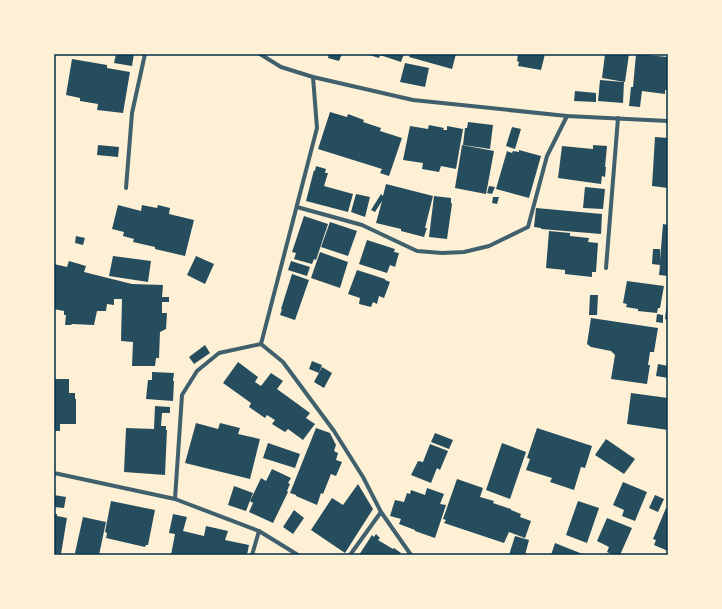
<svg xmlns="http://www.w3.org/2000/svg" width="722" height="609" font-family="Signika,sans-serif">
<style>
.building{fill:#264d5e}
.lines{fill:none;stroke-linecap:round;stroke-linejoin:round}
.minor{stroke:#3f606c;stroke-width:4}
.neatline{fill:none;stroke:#003049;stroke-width:1.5}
</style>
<rect width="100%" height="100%" fill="#fdf0d5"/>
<g class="building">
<path d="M116,54H134L132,66L114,63Z"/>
<path d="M329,54H342L339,61L328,58Z"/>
<path d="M366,54H404L401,62L380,55L379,58Z"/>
<path d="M410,54H456L452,69L409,57Z"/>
<path d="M518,54H545L541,70L518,66L519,62L517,61Z"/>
<path d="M605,54H629L625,82L602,78Z"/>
<path d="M636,54L668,57V78L667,90H665V94L642,91L640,107L629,106L631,87H633Z"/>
<path d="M72,59L107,65V68L130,72L123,113L97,110L98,104L80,101V98L66,95Z"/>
<path d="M405,63L429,68L425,87L400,82Z"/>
<path d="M600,80L624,82L623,103L598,101Z"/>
<path d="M575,91L596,93V102L574,101Z"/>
<path d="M330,112L347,117L348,114L364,120L363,122L381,128L380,131L402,138L389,176L380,173L382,169L318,149Z"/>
<path d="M468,122L493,125L490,149L463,145L465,128H467Z"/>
<path d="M429,125L444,128L443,130H447V126L463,129L456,169L441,166L439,172L422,169L423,163L403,160L410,126L428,129Z"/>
<path d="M512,127L521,129L515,149L506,146Z"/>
<path d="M655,137L668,138V188L652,186Z"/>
<path d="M98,145L119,147L118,157L97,155Z"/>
<path d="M462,145L494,151L486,194L455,188Z"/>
<path d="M593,145L607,146L605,167H606L605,177L602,176L601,184L558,178L562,146L593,149Z"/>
<path d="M519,150L541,156L529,198L496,189L507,151L512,153L513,151L519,152Z"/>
<path d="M316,166L326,169L325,173H328L324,186L353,194L348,212L306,201L314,170L315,171Z"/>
<path d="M386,184L433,196L425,228H427L424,237L401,231V229L376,223L382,201L375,212L371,210L381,194L383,196Z"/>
<path d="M489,186L495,187L492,194L487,193Z"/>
<path d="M585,187L605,189L603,209L583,208Z"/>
<path d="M356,194L370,197L365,217L351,212Z"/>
<path d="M434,196L451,198V203L452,204L447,239L429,237Z"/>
<path d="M493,197H499L497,204L492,203Z"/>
<path d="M118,205L141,211L142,205L157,208L158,205L170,208L169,214L194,220L185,256L155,249V247L133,242L134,239L123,236L124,232L112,229Z"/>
<path d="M536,208L602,214L601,234L541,229V228L534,227Z"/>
<path d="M304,216L328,224L316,260L314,259L312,264L294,259L296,253L292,252Z"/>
<path d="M330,222L357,231L348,256L321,247Z"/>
<path d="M663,224L668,225V276L659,275L660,265L652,264L653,249H660V260Z"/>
<path d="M549,231L570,233V236L589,238L588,242L598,243L596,272H592V277L565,274V270L546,268Z"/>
<path d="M76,236L85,238L83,245L75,243Z"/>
<path d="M367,240L395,249L394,252L399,253L395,267L390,265L387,273L359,264Z"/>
<path d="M320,252L348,262L340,288L311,278Z"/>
<path d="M113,256L151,261L148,282L109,276Z"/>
<path d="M196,256L214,264L205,284L187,275Z"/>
<path d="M69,261L86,266L84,272L132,284L163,285L162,297H169V302H162V313H167L166,329L160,332L159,358H156L155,366H132L133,342L121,341L122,299H114V305L107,304L106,311H97L94,325L72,324L71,325H65L66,315H64V311L54,309V264L67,267Z"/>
<path d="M291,261L310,267L307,276L288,270Z"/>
<path d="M357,270L385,279V280L390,282L384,298L379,296L377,304L373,302L371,307L359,304L360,298L348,294Z"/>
<path d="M292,274L309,280L295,320L280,315L282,309H281Z"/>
<path d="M627,281L664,286L660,308H658L657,313L638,311V309L626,307L627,304L623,303Z"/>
<path d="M590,295H598L597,315H589Z"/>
<path d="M667,302H668V320L665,319Z"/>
<path d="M657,314L663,315V323L656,322Z"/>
<path d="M591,318L658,328L654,352H650L648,365H650L647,384L611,379L615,355L611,351L591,347L587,344Z"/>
<path d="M205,345L210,353L194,364L189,357Z"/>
<path d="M312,361L322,365L319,373L309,369Z"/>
<path d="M238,362L258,377L255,382L261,386L271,373L283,381L277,389L310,413L306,418L315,424L303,440L288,429L285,432L272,424L275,420L267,415L265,418L249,407L251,403L223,383Z"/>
<path d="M658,364L668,366V378L656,376Z"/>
<path d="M322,367L332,373L324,388L314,382Z"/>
<path d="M152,372L174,373L173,381H174L173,401L146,399L148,380H152Z"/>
<path d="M54,379H69V393H75V399H76V424H60V431H54Z"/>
<path d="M631,393L668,398V430L627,424Z"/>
<path d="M155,406L170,407V413H162L161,426H166V430H167L165,475L124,472L126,428L154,429Z"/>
<path d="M196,423L218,429L220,423L240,428L238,434L260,439L250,479L185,463Z"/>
<path d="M316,428L330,433L336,445L334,451L338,453L336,460L342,462L336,476L331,474L323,494L321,493L317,505L296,496V495L290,493Z"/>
<path d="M537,428L592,446L585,468L581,467L574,490L550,482L552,478L526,470L530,459L527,458Z"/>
<path d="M435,433L453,440L449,449L431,442Z"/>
<path d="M606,439L635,459L624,474L595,455Z"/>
<path d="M268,443L300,454L295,468L263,458Z"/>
<path d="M502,443L526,452L510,499L486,490Z"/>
<path d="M430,444L448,451L440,470L437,468L431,483L411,475L418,461L423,462Z"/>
<path d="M272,469L291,478L288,483L290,484L287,491L288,492L273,523L249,512L253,503L250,501L261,478L266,481Z"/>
<path d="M457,479L483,488L480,497L494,501L493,503L511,509V510L521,514L520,517L531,521L525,538L509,532L504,543L444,523L446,520L443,519Z"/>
<path d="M623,482L647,492L635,521L622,516L624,510L613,505Z"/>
<path d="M358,484L373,509L345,553L311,530L332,498L343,505Z"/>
<path d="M234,486L253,493L246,511L228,505Z"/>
<path d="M427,488L444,494L440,504L446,505L435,538L415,531V530L399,524L401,519L390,516L395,500L404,502L407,493L410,494L411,490L425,495Z"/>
<path d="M54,495L66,497L64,508L54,507Z"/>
<path d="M655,495L664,499L658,512L649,508Z"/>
<path d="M111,501L155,510L148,545H146L145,547L106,538L107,533L105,532Z"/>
<path d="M578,501L599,508L587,543L566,535Z"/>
<path d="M666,508H668V551L654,545L656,540L653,539Z"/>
<path d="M294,510L304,518L293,534L283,527Z"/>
<path d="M54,514H57V516L67,518L61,554L54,553Z"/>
<path d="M173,514L187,517L183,531L204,536L206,526L228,531L225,540L249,545L247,555H171L175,534L169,533Z"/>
<path d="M83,517L106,522L99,555H83L75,553Z"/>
<path d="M607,518L632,528L620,555H613L607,552L609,547L597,541Z"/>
<path d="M376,534L380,538L378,540L393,549L394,548L401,553L400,555H359L372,535L374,537Z"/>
<path d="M515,536L529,540L525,555H509Z"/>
<path d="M555,543L585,555H551Z"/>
</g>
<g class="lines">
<g class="minor">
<path d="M260,54L281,67L313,77L413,100L567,116L668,121"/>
<path d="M313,77L317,128L261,344L283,362L334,431L363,477L381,512L411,555"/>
<path d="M126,188L132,113L145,54"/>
<path d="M297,207L362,225L417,251L442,253L464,252L489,246L528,227L547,156L567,116"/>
<path d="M606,268L618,118"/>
<path d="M54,473L175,499L259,531L298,555"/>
<path d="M175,499L182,395L197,371L219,353L261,344"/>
<path d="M252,555L259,531"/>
<path d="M350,555L381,512"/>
</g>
</g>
<rect width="722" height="609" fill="none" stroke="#fdf0d5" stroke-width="110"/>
<rect x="55" y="55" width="612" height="499" class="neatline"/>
</svg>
